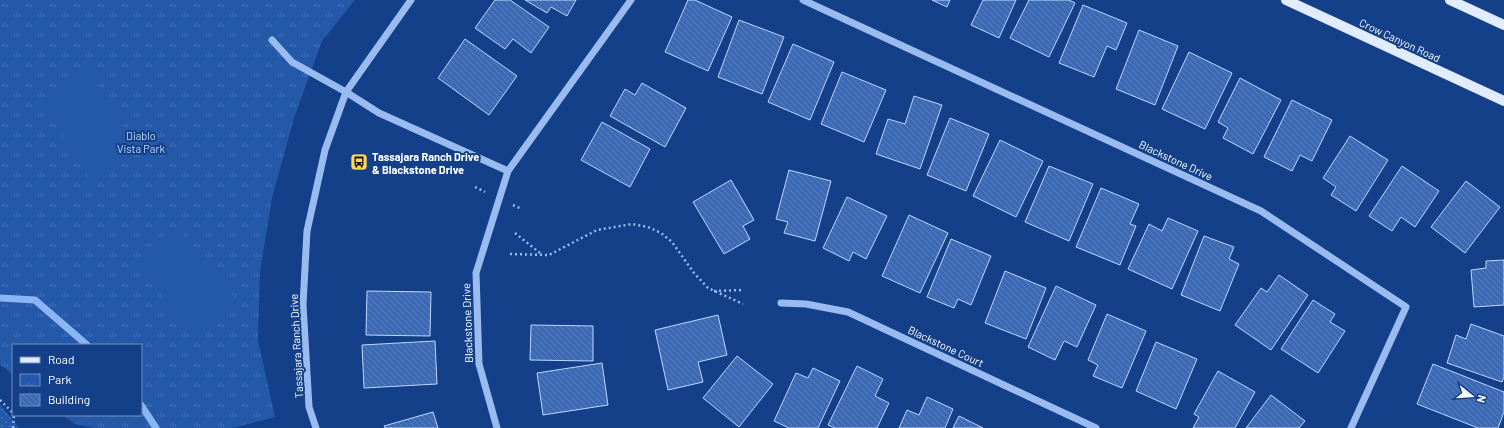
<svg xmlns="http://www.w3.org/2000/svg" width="1504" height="428" font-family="Barlow,sans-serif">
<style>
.grass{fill:url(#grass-dots)}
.park{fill:url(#park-tufts)}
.pitch{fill:#2458a9}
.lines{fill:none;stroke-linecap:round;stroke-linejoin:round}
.stream{stroke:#8ab5f4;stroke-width:7}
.building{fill:url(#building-back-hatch);stroke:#bfd7fc}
.path{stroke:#99bbf0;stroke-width:2.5;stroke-dasharray:2 3;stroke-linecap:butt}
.minor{stroke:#99bbf0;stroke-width:7}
.major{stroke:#e2ecff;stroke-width:10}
.labels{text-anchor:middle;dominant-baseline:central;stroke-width:4;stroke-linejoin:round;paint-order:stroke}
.street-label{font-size:11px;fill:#fff;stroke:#134089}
.park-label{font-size:11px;fill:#bfd7fc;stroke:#134089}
.poi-label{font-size:11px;font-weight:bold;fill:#fff;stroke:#134089;text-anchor:start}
</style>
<defs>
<pattern id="grass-dots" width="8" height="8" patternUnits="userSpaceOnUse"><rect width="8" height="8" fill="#2458a9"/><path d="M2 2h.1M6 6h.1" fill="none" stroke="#4571b6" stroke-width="1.8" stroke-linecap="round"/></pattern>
<pattern id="park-tufts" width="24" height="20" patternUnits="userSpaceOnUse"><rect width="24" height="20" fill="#2458a9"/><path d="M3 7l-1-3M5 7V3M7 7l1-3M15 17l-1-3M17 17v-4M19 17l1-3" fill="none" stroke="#4571b6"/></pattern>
<pattern id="building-back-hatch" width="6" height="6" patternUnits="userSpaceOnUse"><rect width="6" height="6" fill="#3b69b3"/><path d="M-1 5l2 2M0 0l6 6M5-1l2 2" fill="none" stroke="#5880be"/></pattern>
</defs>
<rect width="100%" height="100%" fill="#134089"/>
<path class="grass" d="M0,404L19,428H0Z"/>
<path class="park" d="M0,0H355L322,41L294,118L272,198L260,272L258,340L275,417L233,428H95L75,424L63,415H141V345H13V375L0,364Z"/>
<g class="pitch">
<path d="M88,69L136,148L89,178L40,99Z"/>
<path d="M176,230L180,232L234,297V307L200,335L190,332L142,269L139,258C144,250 167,232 176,230Z"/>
</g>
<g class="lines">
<g class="stream">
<path d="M0,298L35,300L87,345"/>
<path d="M141,405L156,428"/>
</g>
</g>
<g class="building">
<path d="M495,0H510L549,27L531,53L513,39L505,49L475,28Z"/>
<path d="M525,0H576L567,16L551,7L547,13Z"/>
<path d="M688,0H695L732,17L708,71L665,52Z"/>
<path d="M932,0H950L947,7Z"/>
<path d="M983,0H1016L999,38L971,25Z"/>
<path d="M1029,0H1069L1075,3L1049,57L1010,38Z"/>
<path d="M1083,5L1127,23L1116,50L1107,46L1094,77L1059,63Z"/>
<path d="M739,20L784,37L762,94L718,77Z"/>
<path d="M1139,30L1178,46L1155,105L1116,89Z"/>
<path d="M465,39L517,76L489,115L438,78Z"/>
<path d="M793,44L834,62L810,120L768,102Z"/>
<path d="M1189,52L1232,73L1205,129L1162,109Z"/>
<path d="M842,72L886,90L864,142L821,124Z"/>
<path d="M1240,78L1281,100L1253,154L1223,138L1228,128L1218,122Z"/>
<path d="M642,83L686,108L665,147L610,116L625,89L635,95Z"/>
<path d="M914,96L942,105L920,169L876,154L888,119L905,124Z"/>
<path d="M1292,100L1332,120L1312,161L1300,155L1292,171L1264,157Z"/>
<path d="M950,118L989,134L966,191L927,175Z"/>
<path d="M602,122L650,149L630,187L581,160Z"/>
<path d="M1350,136L1388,160L1356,211L1331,195L1336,187L1323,178Z"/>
<path d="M1000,140L1043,161L1016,217L973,196Z"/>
<path d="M1049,166L1093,184L1069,241L1025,222Z"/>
<path d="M1402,166L1439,191L1415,227L1401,217L1392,231L1369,216Z"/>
<path d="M789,170L831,181L815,241L784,233L788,222L776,219Z"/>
<path d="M731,180L754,220L743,226L750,239L724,254L693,202Z"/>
<path d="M1466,181L1500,207L1465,253L1431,227Z"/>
<path d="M1101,188L1139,204L1130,224L1136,226L1120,265L1076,247Z"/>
<path d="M847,197L887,216L866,259L853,252L849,261L823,248Z"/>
<path d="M909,215L948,233L920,293L882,276Z"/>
<path d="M1168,218L1198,231L1172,289L1128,269L1149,224L1162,231Z"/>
<path d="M1204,236L1234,247L1229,259L1239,264L1220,311L1181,295Z"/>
<path d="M951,239L991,256L971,305L958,299L954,308L927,297Z"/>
<path d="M1504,260V305L1474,307L1471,270L1486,268V261Z"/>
<path d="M1005,271L1046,288L1026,339L985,323Z"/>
<path d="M1279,275L1308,295L1271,350L1235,325L1261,288L1267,292Z"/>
<path d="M1056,286L1096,305L1077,347L1064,341L1055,360L1028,347Z"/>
<path d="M367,291L431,292L430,336L366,335Z"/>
<path d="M1313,300L1335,314L1330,322L1345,331L1318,373L1281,349Z"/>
<path d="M1107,314L1146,331L1122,388L1093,376L1098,365L1088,360Z"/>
<path d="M718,315L727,355L698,362L703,382L668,390L655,330Z"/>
<path d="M1471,324L1504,336V377L1502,382L1447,363L1456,335L1466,339Z"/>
<path d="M531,325L593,326V361L530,360Z"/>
<path d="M435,341L437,384L364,388L362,345Z"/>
<path d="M1156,342L1197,359L1176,409L1136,391Z"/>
<path d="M737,356L773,384L739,427L703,398Z"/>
<path d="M602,363L608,405L543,415L537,373Z"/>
<path d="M1433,364L1504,392V412L1498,428H1478L1417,404Z"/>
<path d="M857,366L883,379L875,396L889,403L877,428H835L828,425Z"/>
<path d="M813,368L840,381L818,428H789L774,421L796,373L808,378Z"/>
<path d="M1218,371L1255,392L1235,428H1193L1199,417L1194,414Z"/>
<path d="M1271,395L1305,421L1299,428H1246Z"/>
<path d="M927,397L953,409L945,428H899L907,410L919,415Z"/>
<path d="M433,412L438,428H385L384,426Z"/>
<path d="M959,416L983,428H953Z"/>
</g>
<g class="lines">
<g class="path">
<path d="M475,187L485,192"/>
<path d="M513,205L522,209"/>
<path d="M515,233L540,253"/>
<path d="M510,254L549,255L597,230L632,224L648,227L661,233L672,242L694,273L708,288L743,304"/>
<path d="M714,291L744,290"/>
<path d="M0,400L13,413"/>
<path d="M13,428L14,415"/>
</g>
<g class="minor">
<path d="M803,0L1261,211L1406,307L1351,428"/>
<path d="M272,40L292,62L346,92L379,113L508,171"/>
<path d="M781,303L806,304L848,312L1096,428"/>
<path d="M316,428L309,407L303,305L307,231L325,150L346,92L411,0"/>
<path d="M497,428L479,364L476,273L508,171L631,0"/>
</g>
<g class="major">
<path d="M1286,0L1504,101"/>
<path d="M1450,0L1504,25"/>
</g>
</g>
<defs>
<g id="bus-square" transform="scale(0.9)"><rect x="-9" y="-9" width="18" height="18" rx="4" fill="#ffd858" stroke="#134089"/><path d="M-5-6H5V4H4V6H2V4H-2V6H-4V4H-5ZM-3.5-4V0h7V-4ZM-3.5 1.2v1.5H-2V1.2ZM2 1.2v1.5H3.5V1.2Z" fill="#111"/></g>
</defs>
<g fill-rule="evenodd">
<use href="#bus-square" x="359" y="162"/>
</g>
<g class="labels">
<g class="street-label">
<text transform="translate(1400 40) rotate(25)">Crow Canyon Road</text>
<text transform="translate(1176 160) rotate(25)">Blackstone Drive</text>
<text transform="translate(467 323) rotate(-92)">Blackstone Drive</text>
<text transform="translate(296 346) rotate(-93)">Tassajara Ranch Drive</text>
<text transform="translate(946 346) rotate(25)">Blackstone Court</text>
</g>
<g class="park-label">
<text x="141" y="135">Diablo<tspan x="141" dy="13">Vista Park</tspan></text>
</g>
<g class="poi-label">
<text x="372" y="156">Tassajara Ranch Drive<tspan x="372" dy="13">&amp; Blackstone Drive</tspan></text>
</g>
</g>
<rect x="12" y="344" width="130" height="72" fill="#134089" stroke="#718cb8"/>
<rect x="20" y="357" width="20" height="6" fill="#e2ecff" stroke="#718cb8"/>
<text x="48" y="364" font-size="12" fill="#ffffff">Road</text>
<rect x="20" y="374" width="20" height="12" fill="url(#park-tufts)" stroke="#718cb8"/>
<text x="48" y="384" font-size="12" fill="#ffffff">Park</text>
<rect x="20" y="394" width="20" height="12" fill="url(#building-back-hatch)" stroke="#718cb8"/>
<text x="48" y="404" font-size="12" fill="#ffffff">Building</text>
<g transform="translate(1472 396) rotate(107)" stroke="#134089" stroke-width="3" paint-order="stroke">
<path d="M0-3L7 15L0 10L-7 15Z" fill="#ffffff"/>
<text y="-6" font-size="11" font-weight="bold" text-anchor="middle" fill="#ffffff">N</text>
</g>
</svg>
